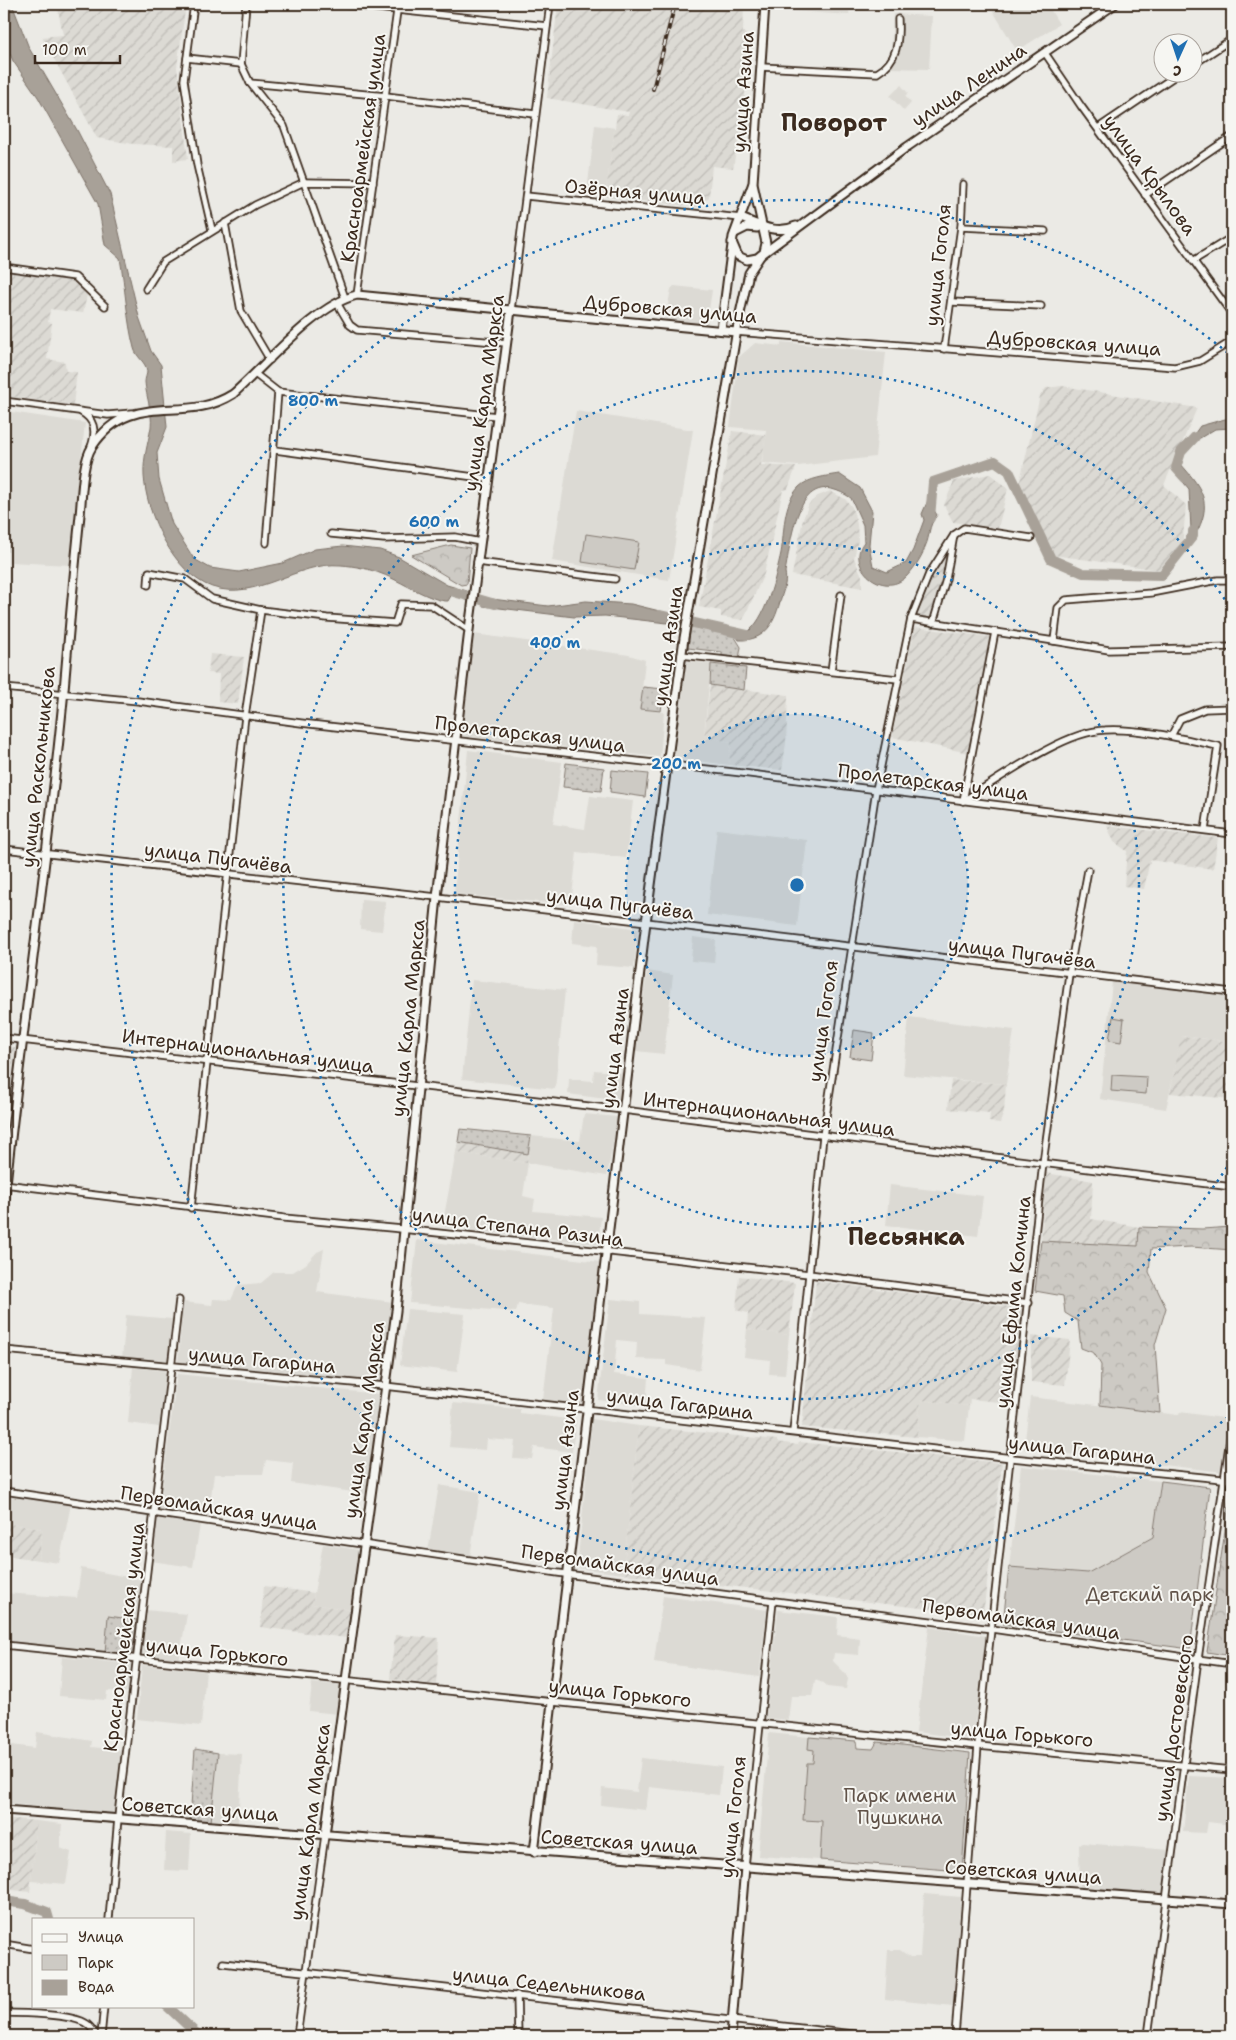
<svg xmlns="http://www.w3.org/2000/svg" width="1236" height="2040" font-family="'Shantell Sans',sans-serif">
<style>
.built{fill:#dcdad4}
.industrial{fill:url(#industrial-furrows)}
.grass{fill:url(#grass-dots);stroke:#847a71}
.forest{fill:url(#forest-crowns);stroke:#847a71}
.park{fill:#cdcac4;stroke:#847a71}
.water{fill:#a8a198;stroke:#7c7167}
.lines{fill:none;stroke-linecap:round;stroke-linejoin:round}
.river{stroke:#a8a198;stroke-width:10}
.minor-casing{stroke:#3b2a1e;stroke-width:9}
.major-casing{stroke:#3b2a1e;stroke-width:11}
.minor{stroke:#f6f6f2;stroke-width:5.5}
.major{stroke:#f6f6f2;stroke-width:7}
.rail-casing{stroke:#3b2a1e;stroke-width:4}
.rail{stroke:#f6f6f2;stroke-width:2;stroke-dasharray:5.5;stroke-linecap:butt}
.ring{fill:none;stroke:#1f6fb2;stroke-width:2.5;stroke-dasharray:2.5 5}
.labels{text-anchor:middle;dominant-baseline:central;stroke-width:4;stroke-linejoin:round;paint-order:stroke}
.street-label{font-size:19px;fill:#3b2a1e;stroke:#f6f6f2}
.park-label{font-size:19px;fill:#605248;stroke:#f6f6f2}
.district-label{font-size:24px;font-weight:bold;fill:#3b2a1e;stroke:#f6f6f2}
.centre{fill:#1f6fb2;stroke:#f6f6f2;stroke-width:2.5}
.ring-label{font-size:15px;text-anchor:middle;font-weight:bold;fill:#1f6fb2;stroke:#f6f6f2;stroke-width:4;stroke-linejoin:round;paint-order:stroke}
</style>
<defs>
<pattern id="industrial-furrows" width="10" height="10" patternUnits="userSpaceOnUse" patternTransform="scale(1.25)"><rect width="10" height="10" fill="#dcdad4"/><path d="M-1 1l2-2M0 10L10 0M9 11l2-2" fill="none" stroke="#bebbb6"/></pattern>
<pattern id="grass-dots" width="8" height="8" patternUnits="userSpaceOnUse" patternTransform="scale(1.25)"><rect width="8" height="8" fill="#cdcac4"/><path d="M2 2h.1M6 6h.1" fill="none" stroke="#b1aea8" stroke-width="1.8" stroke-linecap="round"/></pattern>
<pattern id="forest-crowns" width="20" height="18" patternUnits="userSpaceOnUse" patternTransform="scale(1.25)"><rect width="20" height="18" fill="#cdcac4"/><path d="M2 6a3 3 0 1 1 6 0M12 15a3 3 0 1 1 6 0" fill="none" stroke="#b1aea8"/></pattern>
</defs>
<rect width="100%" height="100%" fill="#ebeae5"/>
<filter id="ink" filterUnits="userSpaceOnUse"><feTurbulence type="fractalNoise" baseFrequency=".02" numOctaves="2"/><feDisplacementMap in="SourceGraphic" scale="10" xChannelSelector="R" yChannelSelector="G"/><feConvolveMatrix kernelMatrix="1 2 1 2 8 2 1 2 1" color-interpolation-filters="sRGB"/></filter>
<g filter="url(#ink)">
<g class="built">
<path d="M782,4H850L849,15L781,10Z"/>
<path d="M997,4H1047L1059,24L1017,51L993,11Z"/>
<path d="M893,14L932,16L929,69L890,68Z"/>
<path d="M901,85L908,93L905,96L911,103L904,111L890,96Z"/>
<path d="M595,125L615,128L605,197L590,195L587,192Z"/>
<path d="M674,286L712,290L707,324L665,321L671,289Z"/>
<path d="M781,342L886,352L875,457L798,466L762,463L766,430L730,427L739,357L755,343L781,346Z"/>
<path d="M576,411L693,430L669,580L552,561Z"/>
<path d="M11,412L85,423L70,565L9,562V552L4,551V492Z"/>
<path d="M474,634L629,655L645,660L640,709L664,712L660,757L462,736Z"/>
<path d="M687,661L711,664L704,736L731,742L729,765L674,758Z"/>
<path d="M468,750L562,762L553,824L585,829L590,796L633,801L626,858L577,852L571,905L454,894Z"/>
<path d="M717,829L807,840L797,926L707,915Z"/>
<path d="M361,899L386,901L382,931L360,929Z"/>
<path d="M574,919L638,929L634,968L596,965L597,946L572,943Z"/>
<path d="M693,937L716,940L714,963L691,961Z"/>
<path d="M647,971L673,975L664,1054L636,1051Z"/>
<path d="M472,980L565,990L555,1089L462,1079Z"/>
<path d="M1112,982L1232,996V1042L1182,1036L1166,1109L1100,1099Z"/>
<path d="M909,1017L1014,1030L1006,1084L903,1075Z"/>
<path d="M594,1070L624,1073L621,1101L568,1094L569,1079L593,1081Z"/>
<path d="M584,1114L618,1117L607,1176L528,1163L523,1196L535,1199L533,1211L601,1217L598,1244L442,1227L456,1152L527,1163L531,1136L580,1141Z"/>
<path d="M890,1185L983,1196L978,1236L886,1225Z"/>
<path d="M417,1240L600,1262L584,1404L543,1400L554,1308L518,1304L516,1312L410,1303Z"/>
<path d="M324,1249L317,1292L393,1302L381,1382L178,1362L183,1302L212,1305L213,1299L231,1300L238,1285L261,1283L274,1272H293L306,1264L317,1252Z"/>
<path d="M610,1299L640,1302V1314L706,1318L700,1370L666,1365V1360L636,1359L637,1342L617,1340L614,1374L648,1378L646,1406L598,1400Z"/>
<path d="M407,1309L465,1314L457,1372L400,1365Z"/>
<path d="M126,1315L172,1319L168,1364L122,1359Z"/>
<path d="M747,1329L789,1335L785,1375L769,1374L770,1360L744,1357Z"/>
<path d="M133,1367L166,1371L159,1427L128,1423Z"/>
<path d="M177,1374L379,1394L367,1494L291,1483L293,1463L266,1460L263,1474H214L208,1519L159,1511Z"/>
<path d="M1030,1397L1179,1415L1180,1412L1230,1419L1224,1472L1024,1449Z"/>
<path d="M921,1400L969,1406L965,1441L917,1437Z"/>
<path d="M453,1403L520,1409V1413L576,1420L572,1452L534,1447L532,1459L513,1458L515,1441L487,1439L486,1450L449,1447Z"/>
<path d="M592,1419L639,1426L623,1574L577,1568Z"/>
<path d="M1021,1466L1161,1481L1153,1537L1088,1573L1009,1567Z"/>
<path d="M439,1485L480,1492L470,1557L428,1551Z"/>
<path d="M4,1496L71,1504L59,1563L39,1560L42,1529L4,1523Z"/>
<path d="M157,1518L200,1525L193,1567L151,1561Z"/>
<path d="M323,1544L359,1550L351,1610L312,1604Z"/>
<path d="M81,1568L142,1580L137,1620L108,1617L105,1653L4,1641V1593L77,1598Z"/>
<path d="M663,1596L767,1610L759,1677L654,1662Z"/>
<path d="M145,1610L187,1614L179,1660L141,1655Z"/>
<path d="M778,1610L838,1617L837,1635L860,1638L859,1655L834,1653L833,1661L845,1673L848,1679L846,1689L827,1687L823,1683L815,1680L812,1696H791L788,1720L766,1718Z"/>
<path d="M929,1627L986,1636L973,1739L916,1732Z"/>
<path d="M62,1657L131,1664L129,1692L107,1691L106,1700L59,1696Z"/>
<path d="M142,1665L206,1671L201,1726L137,1719Z"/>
<path d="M312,1683L342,1685L338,1714L309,1711Z"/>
<path d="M37,1732L92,1741L91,1747L123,1750L115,1815L4,1803V1744L35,1748Z"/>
<path d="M769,1733L809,1737L808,1749H814L813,1764L807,1763L803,1820L823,1821L820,1860L758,1856Z"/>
<path d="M218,1753L242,1754L238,1824L211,1822Z"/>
<path d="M641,1758L722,1767L719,1795L649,1787L646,1810L601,1805L602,1788L637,1792Z"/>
<path d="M1189,1776L1232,1778V1825L1208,1822L1206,1833L1183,1832Z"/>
<path d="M37,1821L62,1824L60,1848L71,1852L66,1884L31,1881Z"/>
<path d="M166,1832L191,1834L189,1871L164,1870Z"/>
<path d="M1082,1843L1170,1850L1165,1895L1080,1889L1079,1845Z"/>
<path d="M924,1894L961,1897L953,2006L885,1999L888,1950H900L910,1957H920Z"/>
</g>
<g class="industrial">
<path d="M57,4H186L177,67L188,159L173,161V146L134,144L97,138L42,37L63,35Z"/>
<path d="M558,4H744L743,32L748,36L743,134H739L733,168L712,166L709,197L698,207L605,197L617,114L628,115L629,112L547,98Z"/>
<path d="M4,271L73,281L87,295L83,313L50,309L48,322L52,323L47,359L65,362L66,371L77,372L73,405L4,396Z"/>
<path d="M1062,386L1197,408L1164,485L1186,505L1182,549L1160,570L1053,555L1019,485L1040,396L1046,388Z"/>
<path d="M732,431L766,435L761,465L796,467L788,489L783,490L764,574L743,620L721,617V611L699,607Z"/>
<path d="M990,474L1008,488L998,528L953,522L944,505L954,481Z"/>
<path d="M830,491L845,499L852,507L857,524L858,540L854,558L862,576V588L792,575L803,519L809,504L818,496Z"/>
<path d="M950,544L944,579L932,619L916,616L932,573Z"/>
<path d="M915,627L990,637L969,753L892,737Z"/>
<path d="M210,654L244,657L238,704L218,702L219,674L208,673Z"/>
<path d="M710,685L788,695L786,743L782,770L729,765L731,742L704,737Z"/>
<path d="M1107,826L1218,838L1213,869L1150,860L1144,889L1124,886L1127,851L1114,842Z"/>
<path d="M1181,1036L1232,1042V1099L1170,1093Z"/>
<path d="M4,1046L15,1047L11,1087H4Z"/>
<path d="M951,1080L1006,1084L1004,1112L1000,1123L989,1122L990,1113L948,1109Z"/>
<path d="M458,1142L528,1154L527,1163L456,1152Z"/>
<path d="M1046,1173L1093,1181L1091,1219L1139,1227L1138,1246L1041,1241Z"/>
<path d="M739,1276L795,1283L789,1335L747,1329L748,1313L736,1310Z"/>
<path d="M816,1281L1025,1309L1018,1378H1012L1009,1403L970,1399L969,1406L921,1400L917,1437L802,1427Z"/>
<path d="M1031,1336L1070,1340L1065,1385L1031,1382Z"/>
<path d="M639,1426L777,1440V1442L798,1445L799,1442L1002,1463L983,1615L623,1574Z"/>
<path d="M4,1523L42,1529L39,1560L4,1555Z"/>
<path d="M264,1586L314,1593L312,1604L351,1610L347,1638L260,1627Z"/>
<path d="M395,1635L439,1638L436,1685L390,1679Z"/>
<path d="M4,1818L37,1821L30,1892L4,1889Z"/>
</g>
<g class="grass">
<path d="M691,625L733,634L741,647L739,659L722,656V652L688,648Z"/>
<path d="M711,664L746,668L744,690L710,685Z"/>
<path d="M643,687L664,689L661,711L640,709Z"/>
<path d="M566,763L604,768L601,791L563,787Z"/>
<path d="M460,1129L531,1136L528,1154L458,1142Z"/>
<path d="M108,1616L137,1620L132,1655L105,1653Z"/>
<path d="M195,1749L218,1753L211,1822L190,1820Z"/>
</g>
<g class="forest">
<path d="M451,545L470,548L467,584L461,585L411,555Z"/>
<path d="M1139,1227L1202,1229L1232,1227V1250L1191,1247L1151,1249L1149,1272L1166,1308L1155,1345L1160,1413L1100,1405L1101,1365L1094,1353L1081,1348L1078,1321L1065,1313L1063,1296L1035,1291L1041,1241L1138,1246Z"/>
<path d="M1231,1490H1232V1656L1207,1652Z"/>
</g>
<g class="park">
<path d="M586,534L639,542L634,570L582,562Z"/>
<path d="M612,770L648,774L645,797L610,792Z"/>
<path d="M1113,1017L1124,1019L1121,1042L1109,1040Z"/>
<path d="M854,1030L874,1033L871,1060L850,1057Z"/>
<path d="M1112,1075L1147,1077L1146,1094L1111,1091Z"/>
<path d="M1161,1481L1210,1487L1190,1649L1003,1624L1009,1567L1088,1573L1153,1537Z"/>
<path d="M809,1737L856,1741L857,1748L873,1749L877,1742L970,1753L962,1871L820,1860L822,1821L803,1820L807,1763H813L814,1750L808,1749Z"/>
</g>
<g class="water">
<path d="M4,4H12L29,48L77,130L110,194L139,317L151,351L161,365L167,427L157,453L159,479L172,524L194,559L210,568L239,572L283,563L315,549L343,546L380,550L399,557L447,585L467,591V596L452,594L448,601C432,602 399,580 382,574C370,569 355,566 341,565C298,561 256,602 212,587C174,574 146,514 144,476C143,458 148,444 151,427C153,413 146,397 145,382C145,378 147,375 147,371C146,362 136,357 134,348C127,322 125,286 120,258L105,245L98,204L38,97L13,61L4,39Z"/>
<path d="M1225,419L1232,420V428L1215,429L1185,447L1200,426Z"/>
<path d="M1179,462C1207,493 1213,506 1191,543L1185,540L1191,530L1189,489L1174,471Z"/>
<path d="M839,474L860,488L872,511L869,545L873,566L887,572L906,563L913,550L924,520L922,514L928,500L937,515C927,528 931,534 925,547C922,557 913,570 906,577C883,599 845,566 864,542L863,525L851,498C797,462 792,537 785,572C787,581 784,589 781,598C775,621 767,641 739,640L735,634L737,630L746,633C766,621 776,575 781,553C785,530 782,505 799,487C808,478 827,476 839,474Z"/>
<path d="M484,598L548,606L586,601L631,604L676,615L667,623L605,616L574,617L483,606Z"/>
</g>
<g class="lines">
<g class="river">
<path d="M1185,478L1176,468L1181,452L1195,437"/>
<path d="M930,518L933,482L995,461L1009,471L1051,559L1083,573L1162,575L1193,536V531"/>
<path d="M454,592L495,604"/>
<path d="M659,615L747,635"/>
<path d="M4,1901L25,1904L47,1912L49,1919"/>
<path d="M167,2006L199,2036"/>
</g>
<g class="minor-casing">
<g id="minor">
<path d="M194,4L184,80L197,165L212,230"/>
<path d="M340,4L547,26"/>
<path d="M1045,53L1081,106L1232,314"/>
<path d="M187,58L241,64"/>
<path d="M241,64L250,83L284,126L345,298"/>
<path d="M241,64L246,4"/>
<path d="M1194,64L1232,39"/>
<path d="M761,67L877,73C898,61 899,41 898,19"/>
<path d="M250,83L386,96L535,114"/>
<path d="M1098,128L1181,72"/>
<path d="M1145,195L1232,136"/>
<path d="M526,196L741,218"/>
<path d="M225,223L241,311L270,360"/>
<path d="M961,227L1045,231"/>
<path d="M1193,261L1232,237"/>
<path d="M4,267L75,277L105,306"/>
<path d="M146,289L163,262L255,205L304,182L373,183"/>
<path d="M357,295L398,4"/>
<path d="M952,302L1041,306"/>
<path d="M337,303L350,325L357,330L507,343"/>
<path d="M511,310L550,4"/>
<path d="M736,332L1175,367L1200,361L1232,341"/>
<path d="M944,349L961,227L963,184"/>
<path d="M255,374L278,392L497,416"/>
<path d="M4,401L108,415L132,413"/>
<path d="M81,412C96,420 96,433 91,447"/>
<path d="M275,450L489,479"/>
<path d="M331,534L384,539L455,537L480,542"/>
<path d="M266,543L278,392"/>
<path d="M477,562L615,579"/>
<path d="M148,585L149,572L185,579L212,599L261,610L327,618L395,623L401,604L431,605L469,630"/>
<path d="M911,619L1054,641L1058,608L1066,600L1151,593L1218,580H1232"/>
<path d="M933,623L946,579L954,535L964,528L1031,538"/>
<path d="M1054,641L1109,650L1232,647"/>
<path d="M681,655L898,679"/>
<path d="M831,671L841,595"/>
<path d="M4,688L138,701L301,723L742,773L1232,834"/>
<path d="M1171,736L1180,719L1205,709L1232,708"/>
<path d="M963,801C999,779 1064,731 1105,730C1140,728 1184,739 1218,746L1205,830"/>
<path d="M963,801L995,632"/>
<path d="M4,849L437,897L1232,992"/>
<path d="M4,1038L623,1110L1232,1187"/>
<path d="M4,1184L284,1218L402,1229L809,1274L1029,1303"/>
<path d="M191,1208L245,716L261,610"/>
<path d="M4,1350L385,1386L1012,1458L1232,1480"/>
<path d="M793,1432L823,1136L876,790L911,619L929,574L954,535"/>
<path d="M4,1491L558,1573L992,1629L1232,1664"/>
<path d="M4,1645L978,1746L1232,1770"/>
<path d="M745,1867L773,1601"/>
<path d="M109,1919L119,1807L179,1300"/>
<path d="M4,1944L34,1949"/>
<path d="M223,1963L871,2036"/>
<path d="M517,1995L518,2036"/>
<path d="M4,2013C21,2013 74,2014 87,2024C91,2027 94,2032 97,2036"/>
<path d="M101,2036L104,2006"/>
<path d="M297,2036L325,1835"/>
<path d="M955,2036L978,1746L1043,1163L1069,974L1088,870"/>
<path d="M1148,2036L1198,1659L1232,1425"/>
</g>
</g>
<g class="major-casing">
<g id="major">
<path d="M753,184L766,243L764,252"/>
<path d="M741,218C759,225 777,235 796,226"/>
<path d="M735,233L747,227L757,228"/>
<path d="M732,242L738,256L747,260L757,258L907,147L1115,4"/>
<path d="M721,330L733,237L753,183L765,4"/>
<path d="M4,1204C21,1032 48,862 64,690C69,631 74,573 80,515C82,497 82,462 92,447C132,387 183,426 233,394C266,365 315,305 357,295L736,332"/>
<path d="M4,1810L1232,1904"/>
<path d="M325,1835L396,1311L437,897L470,622L511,310"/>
<path d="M534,1852L645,930L684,638L739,318L749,273L761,255"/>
<path d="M731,2036L745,1867"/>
</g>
</g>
<use href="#minor" class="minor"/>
<use href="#major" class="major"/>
<g class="rail-casing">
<path id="rail" d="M653,89L675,4"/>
</g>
<use href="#rail" class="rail"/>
</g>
</g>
<circle cx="797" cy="885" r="171" fill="#1f6fb2" fill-opacity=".12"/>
<g class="ring">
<circle cx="797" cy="885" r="171"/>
<circle cx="797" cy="885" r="342"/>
<path d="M1231 1161A514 514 0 1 1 1231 609"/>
<path d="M1228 1417A685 685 0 1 1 1228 353"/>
</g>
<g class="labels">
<g class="street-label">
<text transform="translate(969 85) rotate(-34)">улица Ленина</text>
<text transform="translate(743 92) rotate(-86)">улица Азина</text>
<text transform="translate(363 148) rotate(-82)">Красноармейская улица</text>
<text transform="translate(1150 175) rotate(54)">улица Крылова</text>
<text transform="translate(635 192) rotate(5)">Озёрная улица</text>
<text transform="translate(938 265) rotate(-84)">улица Гоголя</text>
<text transform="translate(670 309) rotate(5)">Дубровская улица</text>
<text transform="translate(1074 343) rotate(4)">Дубровская улица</text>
<text transform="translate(484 393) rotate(-82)">улица Карла Маркса</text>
<text transform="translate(668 646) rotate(-82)">улица Азина</text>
<text transform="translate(530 734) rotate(7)">Пролетарская улица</text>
<text transform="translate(38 767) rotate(-84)">улица Раскольникова</text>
<text transform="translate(933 782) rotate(7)">Пролетарская улица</text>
<text transform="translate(218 858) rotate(7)">улица Пугачёва</text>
<text transform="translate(620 904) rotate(7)">улица Пугачёва</text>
<text transform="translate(1022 953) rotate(7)">улица Пугачёва</text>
<text transform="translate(408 1018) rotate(-84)">улица Карла Маркса</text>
<text transform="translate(823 1021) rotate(-82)">улица Гоголя</text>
<text transform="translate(615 1048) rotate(-83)">улица Азина</text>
<text transform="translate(248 1051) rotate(7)">Интернациональная улица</text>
<text transform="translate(769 1114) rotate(7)">Интернациональная улица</text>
<text transform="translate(518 1227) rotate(7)">улица Степана Разина</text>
<text transform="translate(1013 1302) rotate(-84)">улица Ефима Колчина</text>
<text transform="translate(262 1360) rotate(5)">улица Гагарина</text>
<text transform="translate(680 1404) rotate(7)">улица Гагарина</text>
<text transform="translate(364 1420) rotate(-82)">улица Карла Маркса</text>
<text transform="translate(565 1450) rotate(-83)">улица Азина</text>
<text transform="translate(1082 1450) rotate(6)">улица Гагарина</text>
<text transform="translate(219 1508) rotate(9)">Первомайская улица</text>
<text transform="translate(620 1565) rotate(8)">Первомайская улица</text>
<text transform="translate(1021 1619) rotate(8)">Первомайская улица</text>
<text transform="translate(124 1637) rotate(-83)">Красноармейская улица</text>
<text transform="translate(217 1652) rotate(6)">улица Горького</text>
<text transform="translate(620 1693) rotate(6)">улица Горького</text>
<text transform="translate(1174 1728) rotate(-82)">улица Достоевского</text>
<text transform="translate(1022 1734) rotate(5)">улица Горького</text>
<text transform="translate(200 1809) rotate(4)">Советская улица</text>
<text transform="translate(733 1817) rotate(-84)">улица Гоголя</text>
<text transform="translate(310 1822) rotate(-82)">улица Карла Маркса</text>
<text transform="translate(619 1842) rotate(4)">Советская улица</text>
<text transform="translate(1023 1872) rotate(4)">Советская улица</text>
<text transform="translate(549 1984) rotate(6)">улица Седельникова</text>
</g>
<g class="park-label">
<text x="1149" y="1594">Детский парк</text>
<text x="900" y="1795">Парк имени<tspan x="900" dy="22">Пушкина</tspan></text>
</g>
<g class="district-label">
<text x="834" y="123">Поворот</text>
<text x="906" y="1237">Песьянка</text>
</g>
</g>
<circle cx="797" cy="885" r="8" class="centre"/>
<g class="ring-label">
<text x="313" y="406">800 m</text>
<text x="434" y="527">600 m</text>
<text x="555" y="648">400 m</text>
<text x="676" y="769">200 m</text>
</g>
<rect width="1236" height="2040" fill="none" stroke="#f6f6f2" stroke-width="20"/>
<rect x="10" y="10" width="1216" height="2020" fill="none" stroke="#3b2a1e" stroke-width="2" filter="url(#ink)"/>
<rect x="32" y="1918" width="162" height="90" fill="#f6f6f2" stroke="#aba49d"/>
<rect x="42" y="1934" width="25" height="8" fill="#f6f6f2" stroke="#aba49d"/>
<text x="78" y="1942" font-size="15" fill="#3b2a1e">Улица</text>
<rect x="42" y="1955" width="25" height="15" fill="#cdcac4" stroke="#aba49d"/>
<text x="78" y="1968" font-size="15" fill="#3b2a1e">Парк</text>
<rect x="42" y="1980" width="25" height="15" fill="#a8a198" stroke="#aba49d"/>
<text x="78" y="1992" font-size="15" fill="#3b2a1e">Вода</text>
<g transform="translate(1178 58) rotate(183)"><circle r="24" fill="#f6f6f2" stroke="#aba49d"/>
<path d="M0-4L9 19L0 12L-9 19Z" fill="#1f6fb2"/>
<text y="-8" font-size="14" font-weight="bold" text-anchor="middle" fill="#3b2a1e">С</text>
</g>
<path d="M35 55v8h85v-8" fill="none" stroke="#3b2a1e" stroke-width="2.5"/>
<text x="42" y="55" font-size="15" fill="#3b2a1e" stroke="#f6f6f2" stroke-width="4" paint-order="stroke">100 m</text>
</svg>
